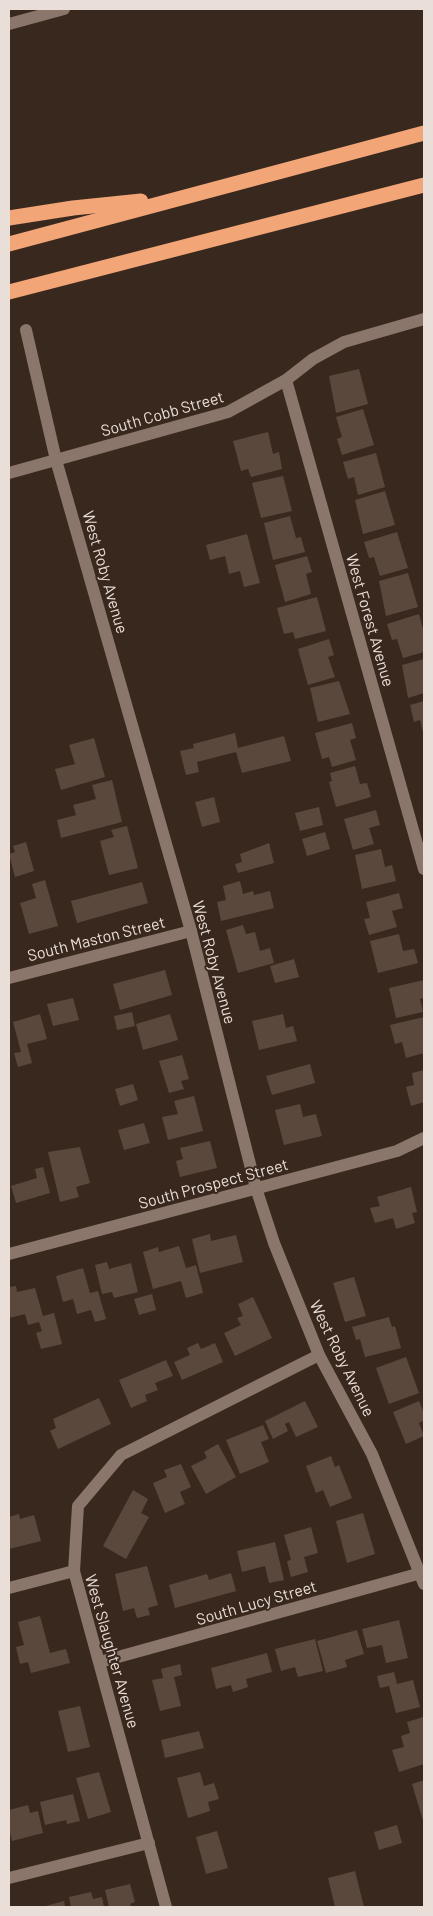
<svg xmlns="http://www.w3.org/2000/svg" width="433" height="1916" font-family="Barlow,sans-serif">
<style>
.building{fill:#5b483d}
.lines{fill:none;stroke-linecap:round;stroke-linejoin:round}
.minor{stroke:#8a766a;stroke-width:12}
.highway{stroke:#f2a577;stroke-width:15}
.labels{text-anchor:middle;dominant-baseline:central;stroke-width:4;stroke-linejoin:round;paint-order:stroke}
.street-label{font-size:16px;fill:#eadfd8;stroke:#39281e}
</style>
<rect width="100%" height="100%" fill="#39281e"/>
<g class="building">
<path d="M359,369L368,404L336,413L329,376Z"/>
<path d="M363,409L374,445L342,455L337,439L342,437L336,417Z"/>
<path d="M268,432L273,454L279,452L282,469L251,477L248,469L241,471L233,441Z"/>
<path d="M376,453L385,487L358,495L354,477L348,479L343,462Z"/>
<path d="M283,476L292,511L261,518L252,483Z"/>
<path d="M385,491L395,525L363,534L355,500Z"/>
<path d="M290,516L296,538L301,537L305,552L273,560L264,523Z"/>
<path d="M397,532L408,568L380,576L374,557L369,558L364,542Z"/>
<path d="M247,534L260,583L244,587L240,571L229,574L225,556L210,560L206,545Z"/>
<path d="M307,556L312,572L306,574L311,594L285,602L275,565Z"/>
<path d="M408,573L418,607L386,616L379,581Z"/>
<path d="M317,597L326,631L295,639L293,632L284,634L277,608Z"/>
<path d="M419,614L424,633V652L403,658L397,639L392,640L387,624Z"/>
<path d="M329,639L334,655L328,657L335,677L308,685L298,649Z"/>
<path d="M424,659V693L408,698L402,665Z"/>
<path d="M339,681L350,714L318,722L310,688Z"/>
<path d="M424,701V736L420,720L414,722L410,705Z"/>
<path d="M352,723L356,738L350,740L356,760L332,767L329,757L322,759L315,733Z"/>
<path d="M235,733L238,748L284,736L291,761L242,773L236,752L197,762L199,772L186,775L180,751L194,748L193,744Z"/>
<path d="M94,738L105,777L61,790L55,769L75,764L69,745Z"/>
<path d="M355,766L360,784L367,783L371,797L336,807L329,782L332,781L330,773Z"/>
<path d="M112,780L122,822L61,838L57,820L76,815L73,805L96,799L92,785Z"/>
<path d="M214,797L220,822L202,827L195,802Z"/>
<path d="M319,807L323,825L300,831L295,813Z"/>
<path d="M376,810L380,825L369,828L374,844L353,850L344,819Z"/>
<path d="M127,826L138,868L109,875L100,841L114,837L111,830Z"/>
<path d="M325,832L330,849L307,856L302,839Z"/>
<path d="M26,842L34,871L15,877L9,854L15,852L13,846Z"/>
<path d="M269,843L274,863L238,873L235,864L242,862L240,854Z"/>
<path d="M381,849L385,867L392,865L396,881L362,889L355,855Z"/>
<path d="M45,880L58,926L29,934L20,903L36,898L32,884Z"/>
<path d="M240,881L243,894L253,891L254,895L270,891L274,908L221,921L217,902L226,900L223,886Z"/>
<path d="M142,882L148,903L77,923L71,901Z"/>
<path d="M399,893L403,908L392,911L397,927L369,935L364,919L370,918L366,902Z"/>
<path d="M243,925L246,934L255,932L260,951L270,948L274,963L238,973L226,930Z"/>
<path d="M399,934L403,951L414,949L418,963L378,973L370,941Z"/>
<path d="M294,959L299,977L275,983L270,966Z"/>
<path d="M165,970L172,995L120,1010L113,984Z"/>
<path d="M424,980V998L420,999L423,1012L396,1018L389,988Z"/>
<path d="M73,998L79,1020L53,1026L47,1004Z"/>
<path d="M132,1012L135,1026L117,1030L114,1016Z"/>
<path d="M40,1014L47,1039L27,1044L32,1063L18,1067L14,1053L21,1052L13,1022Z"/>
<path d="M170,1014L178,1040L143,1050L136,1024Z"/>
<path d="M283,1014L286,1028L293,1026L297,1041L259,1050L252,1021Z"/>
<path d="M424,1017V1053L406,1058L402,1042L395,1044L390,1025Z"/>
<path d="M182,1055L189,1079L181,1081L184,1089L169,1093L159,1061Z"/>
<path d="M310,1064L315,1083L272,1095L266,1076Z"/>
<path d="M424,1070V1102L411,1106L406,1087L414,1085L412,1073Z"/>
<path d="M133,1084L138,1100L120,1106L115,1089Z"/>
<path d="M194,1096L203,1131L168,1140L162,1117L178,1114L174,1101Z"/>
<path d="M300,1104L303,1117L316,1114L322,1136L284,1145L275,1110Z"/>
<path d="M144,1123L150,1143L124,1150L118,1130Z"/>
<path d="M210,1141L217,1168L180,1177L176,1161L183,1159L180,1148Z"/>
<path d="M80,1147L90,1183L76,1187L79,1197L60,1202L48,1152Z"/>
<path d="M43,1167L50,1193L16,1203L11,1186L37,1178L35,1169Z"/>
<path d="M411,1187L417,1212L412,1213L415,1223L396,1229L393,1218L375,1223L370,1208L380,1206L377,1197Z"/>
<path d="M210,1234L211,1241L236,1235L243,1262L200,1273L192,1239Z"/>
<path d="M179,1246L186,1268L196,1265L203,1293L186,1298L181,1281L153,1289L143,1252L158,1247L159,1252Z"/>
<path d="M107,1262L109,1269L131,1263L138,1292L114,1298L112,1292L102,1294L95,1265Z"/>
<path d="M83,1268L90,1293L98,1291L106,1319L95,1322L91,1310L77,1314L73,1299L63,1302L56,1276Z"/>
<path d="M354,1277L366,1316L345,1322L333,1283Z"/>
<path d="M16,1286L17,1292L35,1288L43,1316L54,1313L62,1344L41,1349L36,1333L42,1331L39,1322L28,1325L25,1314L9,1318V1287Z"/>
<path d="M152,1294L156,1310L139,1315L134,1299Z"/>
<path d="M253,1297L272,1338L235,1356L224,1333L241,1325L237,1318L243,1316L238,1304Z"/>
<path d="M389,1317L392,1327L395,1326L401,1348L365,1357L360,1339L356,1340L352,1327Z"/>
<path d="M198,1343L201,1349L215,1343L223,1362L182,1380L174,1362L190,1355L187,1348Z"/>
<path d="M406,1357L419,1393L389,1404L376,1368Z"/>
<path d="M166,1360L173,1376L155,1383L158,1390L145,1395L147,1401L131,1408L119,1380Z"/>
<path d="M99,1398L111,1424L58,1449L50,1431L56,1428L53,1419Z"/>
<path d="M305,1401L318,1427L296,1437L289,1422L285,1424L288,1431L273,1439L265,1421Z"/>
<path d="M419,1401L424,1413V1420L419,1423L424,1436L406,1444L393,1412Z"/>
<path d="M263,1425L269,1439L261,1442L269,1462L240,1474L226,1440Z"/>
<path d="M218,1444L236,1477L206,1494L191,1466L207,1458L204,1452Z"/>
<path d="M331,1456L335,1467L339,1465L352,1498L330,1507L323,1490L316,1493L306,1466Z"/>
<path d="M181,1464L191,1487L180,1492L185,1504L165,1513L153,1483L167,1477L164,1470Z"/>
<path d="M133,1490L148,1499L141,1513L149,1517L126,1559L103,1546Z"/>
<path d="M363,1513L375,1554L347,1563L336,1521Z"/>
<path d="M19,1514L20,1519L34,1515L41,1541L9,1549V1517Z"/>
<path d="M311,1527L318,1553L304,1557L308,1572L291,1577L287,1561L291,1560L284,1535Z"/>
<path d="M275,1542L284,1580L269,1583L265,1566L242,1572L237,1551Z"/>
<path d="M147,1566L158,1605L148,1608L150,1615L137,1618L134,1608L123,1611L115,1574Z"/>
<path d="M231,1573L236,1591L175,1608L169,1585L207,1574L209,1580Z"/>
<path d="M40,1616L50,1653L66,1649L70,1663L31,1673L28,1662L20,1664L16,1647L24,1645L18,1622Z"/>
<path d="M399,1620L408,1658L386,1663L382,1645L367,1648L362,1629Z"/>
<path d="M357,1630L364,1654L345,1660L347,1667L326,1673L317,1641Z"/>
<path d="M315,1639L323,1671L298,1677L295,1667L281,1671L275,1649Z"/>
<path d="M267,1653L272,1672L246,1679L248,1687L233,1692L231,1685L216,1689L211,1668Z"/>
<path d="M180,1664L182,1675L174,1677L181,1706L160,1711L152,1680L163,1678L161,1669Z"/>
<path d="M394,1672L397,1684L413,1680L420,1707L396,1713L389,1686L380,1688L377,1676Z"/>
<path d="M80,1706L90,1747L68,1752L58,1711Z"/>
<path d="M423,1717L424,1764L399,1772L392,1750L404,1747L401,1736L410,1733L407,1722Z"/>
<path d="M199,1731L204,1748L165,1758L161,1740Z"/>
<path d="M99,1772L111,1812L88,1819L76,1778Z"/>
<path d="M200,1772L204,1786L214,1783L219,1799L208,1802L210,1811L188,1818L177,1778Z"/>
<path d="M424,1780V1824L412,1784Z"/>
<path d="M73,1794L80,1821L67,1824L66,1820L45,1825L40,1802Z"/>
<path d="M28,1805L30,1813L38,1811L43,1833L12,1841L9,1828V1810Z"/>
<path d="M397,1825L402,1843L379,1850L374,1832Z"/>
<path d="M217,1831L228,1868L206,1874L196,1837Z"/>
<path d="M355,1871L364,1907H335L328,1878Z"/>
<path d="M130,1884L135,1902L130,1904L131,1907H109L105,1890Z"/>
<path d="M91,1892L93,1899L102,1897L104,1907H71L69,1897Z"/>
<path d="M64,1901L65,1907H42Z"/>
</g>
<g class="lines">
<g class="minor">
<path d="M9,24L64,9"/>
<path d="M26,330L56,460L191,931L256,1188L274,1243L319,1355L372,1454L424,1584"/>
<path d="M286,380L424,869"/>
<path d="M9,473L228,412L286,380L313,359L344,342L424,319"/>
<path d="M9,978L191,931"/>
<path d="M9,1254L397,1151L424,1138"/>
<path d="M9,1588L74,1571"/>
<path d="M100,1662L421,1573"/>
<path d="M9,1878L149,1843"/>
<path d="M166,1907L74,1571L78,1506L121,1455L319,1355"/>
</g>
<g class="highway">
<path d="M9,218L73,208L141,201"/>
<path d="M9,244L424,133"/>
<path d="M9,292L424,185"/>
</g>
</g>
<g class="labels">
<g class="street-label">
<text transform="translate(162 413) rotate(-16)">South Cobb Street</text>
<text transform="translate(106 572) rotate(74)">West Roby Avenue</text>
<text transform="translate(371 620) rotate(74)">West Forest Avenue</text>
<text transform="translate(96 938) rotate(-14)">South Maston Street</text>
<text transform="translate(215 962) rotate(75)">West Roby Avenue</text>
<text transform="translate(213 1183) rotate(-15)">South Prospect Street</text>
<text transform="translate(343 1358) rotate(64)">West Roby Avenue</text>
<text transform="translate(256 1602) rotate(-16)">South Lucy Street</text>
<text transform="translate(113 1651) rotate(74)">West Slaughter Avenue</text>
</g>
</g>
<rect width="433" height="1916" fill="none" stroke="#eadfd8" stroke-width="20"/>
</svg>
